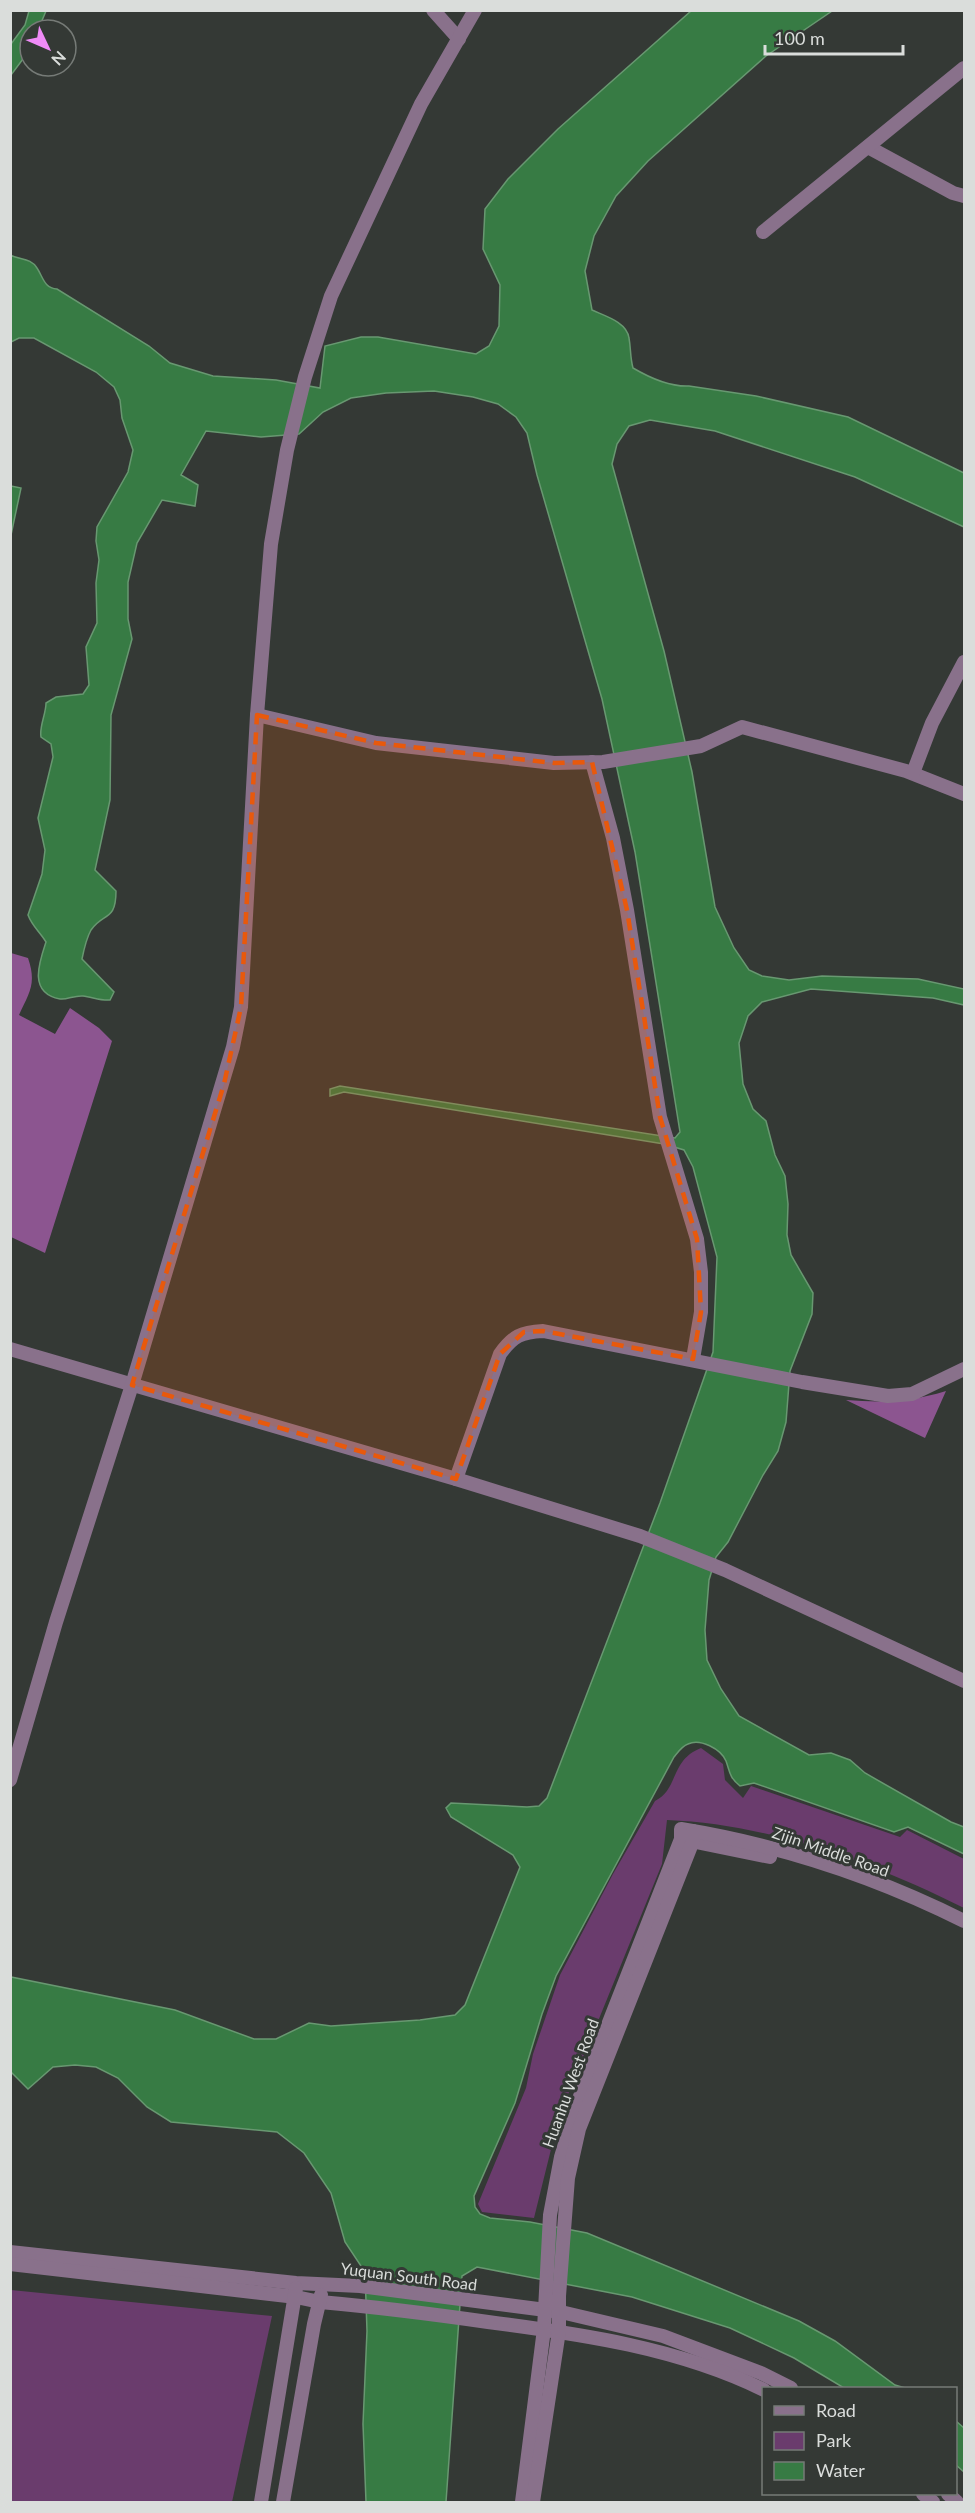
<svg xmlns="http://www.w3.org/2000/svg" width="975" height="2513" font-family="Lato,sans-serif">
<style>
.green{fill:#6a3c6d}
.forest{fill:#8c5590}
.water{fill:#377b44;stroke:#689871;stroke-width:1.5}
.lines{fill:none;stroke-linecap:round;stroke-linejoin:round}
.minor{stroke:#89718b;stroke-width:14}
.marked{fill:#e8590c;fill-opacity:0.2;stroke:#e8590c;stroke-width:4.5;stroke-dasharray:12 8;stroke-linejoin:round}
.labels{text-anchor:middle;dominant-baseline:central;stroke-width:6;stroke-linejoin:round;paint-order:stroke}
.street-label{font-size:16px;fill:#dadddb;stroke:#343935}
</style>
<rect width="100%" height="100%" fill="#343935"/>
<g class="green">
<path d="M701,1748L723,1764L725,1780L743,1798L751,1786L900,1837L907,1830L964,1859V1908C874,1863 770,1824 667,1820L662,1864L559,2117L534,2218L482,2212L478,2204L526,2088L533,2054L560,1975L613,1874L655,1801C679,1789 670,1760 701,1748Z"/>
<path d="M11,2290L272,2316L232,2502H11Z"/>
</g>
<g class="forest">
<path d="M11,953L28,958C37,984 29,993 19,1015L55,1034L70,1008L99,1028L112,1041L45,1253L11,1237Z"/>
<path d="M946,1391L925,1438L846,1400C883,1403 910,1402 946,1391Z"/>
</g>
<g class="water">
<path d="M29,11H46L38,30H30L29,51L11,75V44L25,25Z"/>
<path d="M691,11H832L766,56L648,161L616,196L594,236L585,271L592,310C605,316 627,322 629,338C631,349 630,357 633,368C650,378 669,387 689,386L756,396L848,417L964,473V527L855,477L715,431L650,420L629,426L617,444L612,464L664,651L692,772L715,907L734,948L749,970L762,976L789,980L822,976L918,979L964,989V1005L933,998L811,989L762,1002L748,1016L739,1043L743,1084L753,1109L766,1121L775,1155L785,1176L788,1204L787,1235L791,1255L813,1293L812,1314L790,1371L786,1422L778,1451L763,1475L728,1542L716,1557L709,1580L705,1630L707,1660L721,1689L739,1716L809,1755L831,1753L850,1760L865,1773L951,1822L964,1827V1854L908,1827L894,1832L754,1783L740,1786C729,1777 730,1772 726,1761C721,1749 700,1738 688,1744C682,1746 678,1752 674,1757L556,1976L542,2014L515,2103L474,2196L475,2207L480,2214L490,2218L530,2222L587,2233L799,2321L835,2341L895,2385L905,2388H844L794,2358L730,2328L632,2297L477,2267L462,2276L446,2502H366L363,2424L367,2331L365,2272L345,2242L331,2193L304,2153L277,2132L171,2122L147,2107L118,2078L96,2067L75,2065L53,2067L28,2089L11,2072V1977L175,2010L254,2039H276L309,2023L331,2026L420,2020L455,2015L465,2005L520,1867L513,1855L451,1817L446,1808L451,1803L527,1807L539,1806L547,1798L660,1503L713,1352L717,1257L693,1167L684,1150L664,1144L344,1092L330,1096V1089L340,1086L675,1138L680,1132L635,852L602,699L537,475L527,433L516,417L498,404L473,397L434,391L386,393L351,398L323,412L299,434L261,437L206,431L181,475L198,485L195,506L162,500L137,543L128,582V619L132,639L111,715L110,800L95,870L116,891C116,922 103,912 91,930C86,939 84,949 82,959L114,992L110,1000C101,1001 92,997 83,996C75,995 67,1000 60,999C28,993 39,963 46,942C40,932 32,926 28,915L42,874L45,850L38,818L53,757L51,744L41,737C39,727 46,714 46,703L56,697L83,694L89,685L86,647L97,623L96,583L99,560L96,541L97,527L128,472L133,450L122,418L120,400L114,387L96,372L34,338H19L11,342L10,255C20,260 31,258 37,268C43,277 44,288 57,289L149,346L170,363L213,376L276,380L320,388L325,346L361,337H378L476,354L489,346L499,326L500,285L483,249L485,209L508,179L558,129Z"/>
<path d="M11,486L21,488L11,535L10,486Z"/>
<path d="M956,2421L964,2428V2472L956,2465Z"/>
</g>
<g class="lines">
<g class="minor">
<path d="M433,10L459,39"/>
<path d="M868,147L953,193L964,196"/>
<path d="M763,232L964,68"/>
<path d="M257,715L376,743L554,763L603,762L701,746L742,727L906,771L964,794"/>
<path d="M592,762L613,838L627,910L660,1117L697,1239L701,1272V1312L693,1359"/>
<path d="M913,773L932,723L964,662"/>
<path d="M10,1349L456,1479L500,1354C513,1336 521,1332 543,1331L802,1382L888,1396L912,1394L964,1369"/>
<path d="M456,1479L640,1536L725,1570L964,1681"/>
<path d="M10,1780L56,1622L132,1385L233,1047L241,1007L257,715L271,544L287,450L305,377L331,296L421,104L475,10"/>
<path d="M686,1840L770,1857"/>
<path d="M10,2252L296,2283L360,2286L561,2312L663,2336L761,2373L791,2388"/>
<path d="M10,2264L296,2297L320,2302C376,2307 432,2314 488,2322C581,2334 679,2348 764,2390"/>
<path d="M923,2494L933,2502"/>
<path d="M948,2494L957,2502"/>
<path d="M261,2502L296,2288"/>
<path d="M283,2502L314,2324L321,2295"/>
<path d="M522,2502L544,2329L550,2215L561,2157L577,2104L681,1839V1829C779,1845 876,1877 964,1921"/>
<path d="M533,2502L559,2331V2296L568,2178L579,2129L693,1841V1831"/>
</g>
</g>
<path class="marked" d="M257,715L376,743L554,763L592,762L627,910L660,1117L697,1239L701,1312L693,1359L543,1331L524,1332L500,1354L456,1479L132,1385L224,1084L241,1007Z"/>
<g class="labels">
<g class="street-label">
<text transform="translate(831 1851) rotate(19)">Zijin Middle Road</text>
<text transform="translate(570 2083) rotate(-70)">Huanhu West Road</text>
<text transform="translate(409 2276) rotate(7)">Yuquan South Road</text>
</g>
</g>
<rect width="975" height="2513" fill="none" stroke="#dadddb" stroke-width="24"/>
<rect x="762" y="2387" width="195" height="108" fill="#343935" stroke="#767b77" stroke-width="1.5"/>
<rect x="774" y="2406" width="30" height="9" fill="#89718b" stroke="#767b77" stroke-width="1.5"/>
<text x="816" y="2417" font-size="18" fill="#dadddb">Road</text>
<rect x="774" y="2432" width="30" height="18" fill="#6a3c6d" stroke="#767b77" stroke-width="1.5"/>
<text x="816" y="2447" font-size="18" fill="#dadddb">Park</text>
<rect x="774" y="2462" width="30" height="18" fill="#377b44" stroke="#767b77" stroke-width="1.5"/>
<text x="816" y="2477" font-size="18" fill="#dadddb">Water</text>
<g transform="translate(48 48) rotate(134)"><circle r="28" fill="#343935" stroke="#767b77" stroke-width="1.5"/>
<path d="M0-4.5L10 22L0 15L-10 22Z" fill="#ef8bf7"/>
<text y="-9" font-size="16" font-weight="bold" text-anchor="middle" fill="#dadddb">N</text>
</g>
<path d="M765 45v9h138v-9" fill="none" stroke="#dadddb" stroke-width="3"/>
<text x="774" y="45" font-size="18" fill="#dadddb" stroke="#343935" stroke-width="4.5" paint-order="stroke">100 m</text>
</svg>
